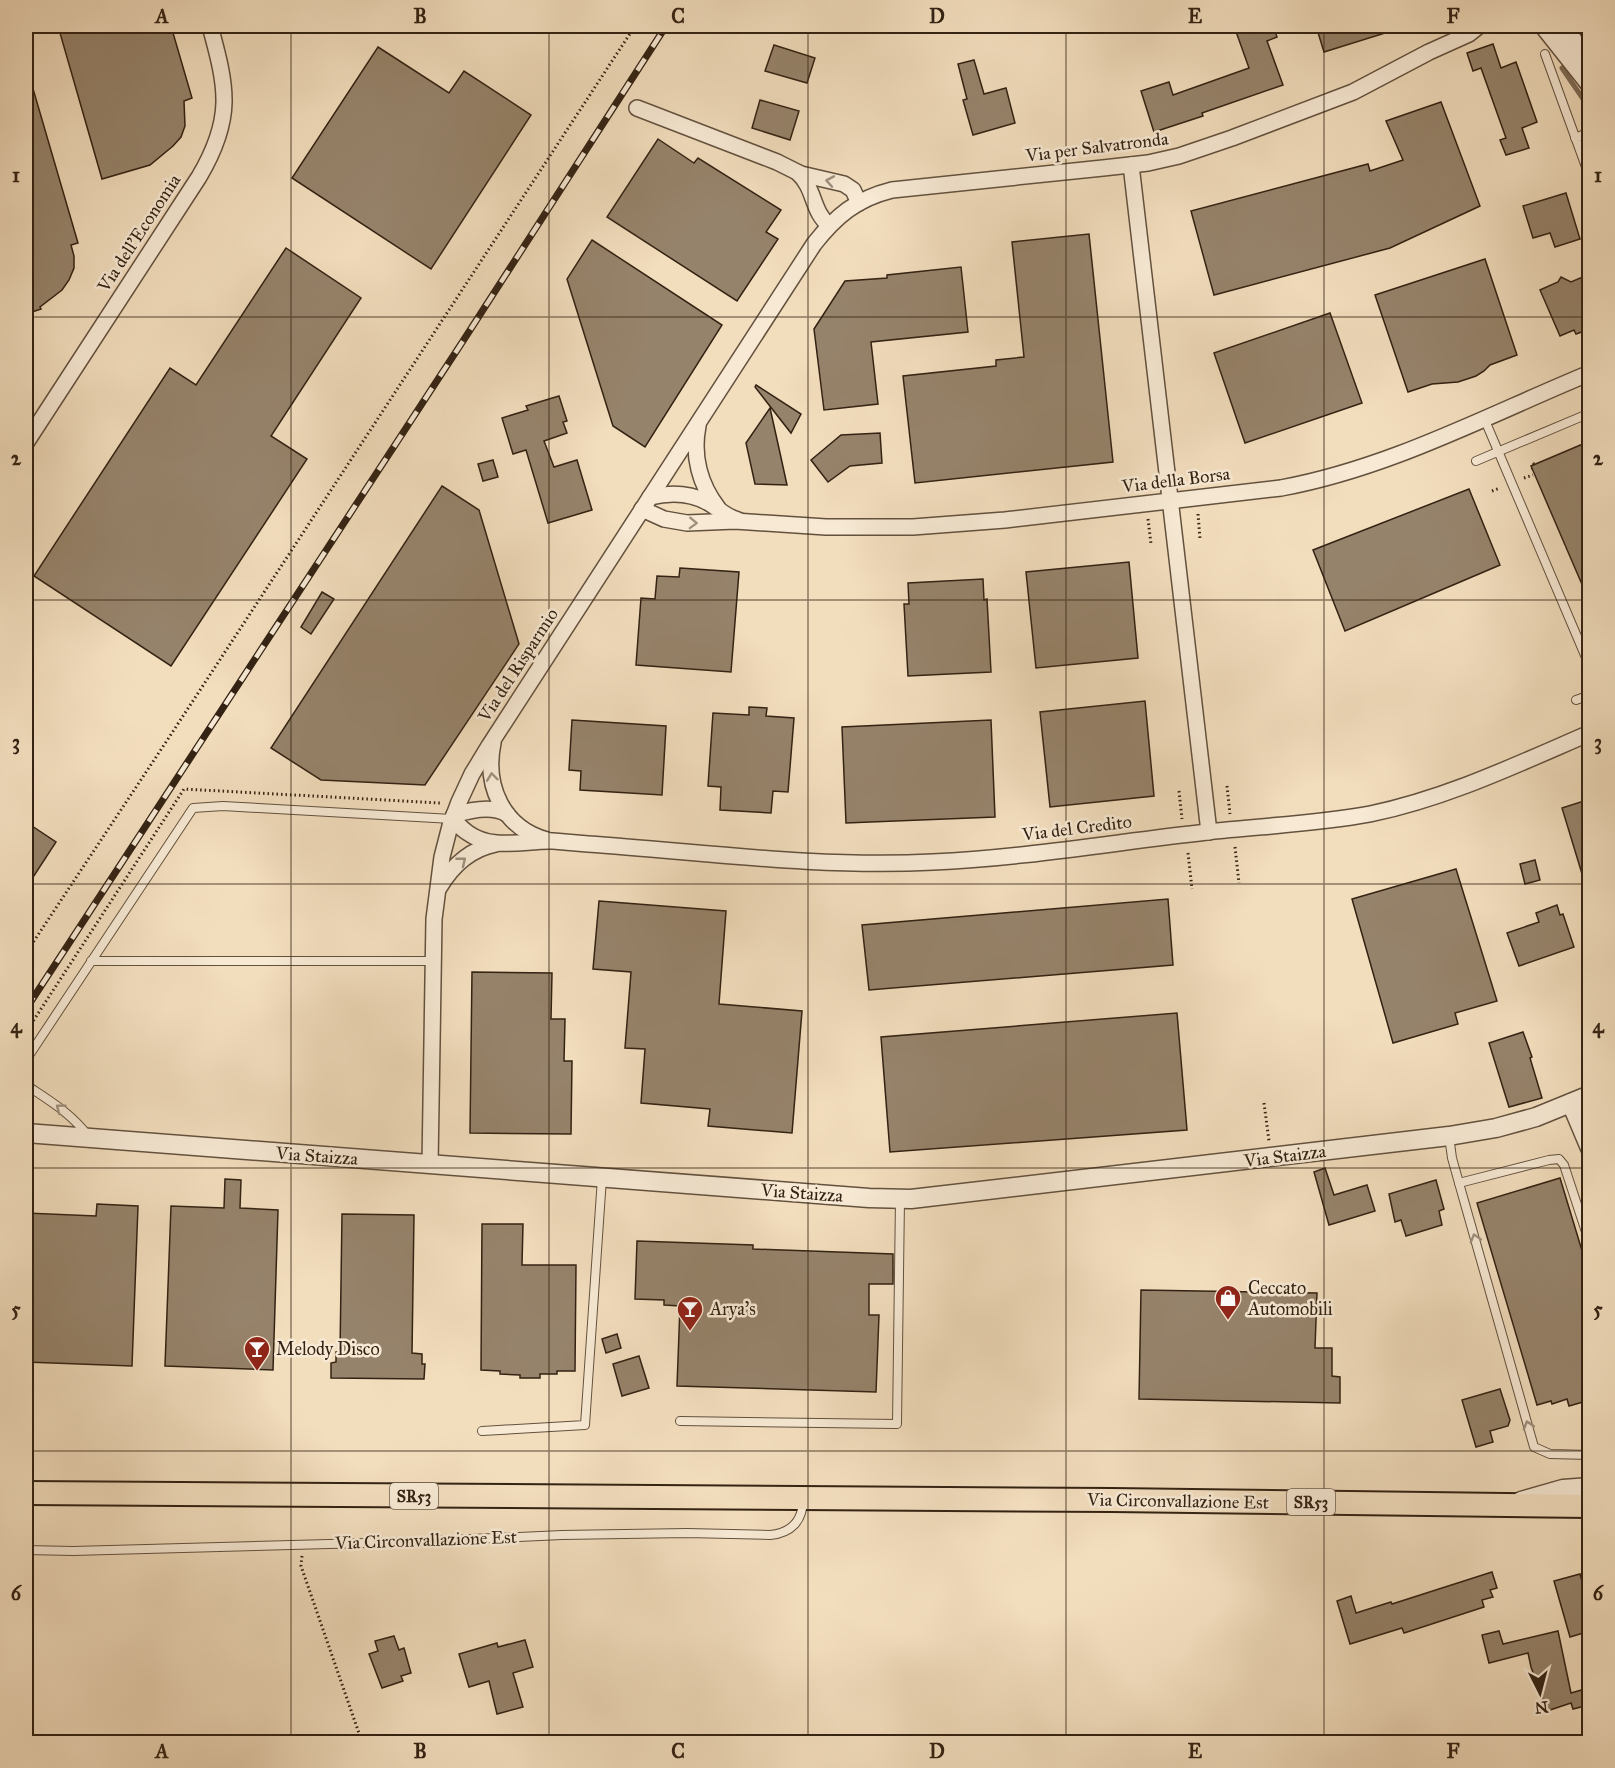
<svg xmlns="http://www.w3.org/2000/svg" width="1615" height="1768" font-family="'IM FELL Great Primer',serif">
<style>
.lines{fill:none;stroke-linecap:round;stroke-linejoin:round}
.stream{stroke:#7f6c56;stroke-width:5}
.building{fill:#96836b;stroke:#332213;stroke-width:1.5}
.service-casing{stroke:#63513e;stroke-width:10}
.minor-casing{stroke:#63513e;stroke-width:18}
.tertiary-casing{stroke:#63513e;stroke-width:21}
.primary-casing{stroke:#332213;stroke-width:26}
.path{stroke:#332213;stroke-width:3;stroke-dasharray:1.5 3;stroke-linecap:butt}
.service{stroke:#f7e9d4;stroke-width:8}
.minor{stroke:#f7e9d4;stroke-width:15}
.tertiary{stroke:#f7e9d4;stroke-width:18}
.primary{stroke:#f2ddbd;stroke-width:22}
.rail-casing{stroke:#332213;stroke-width:7}
.rail{stroke:#f7e9d4;stroke-width:4.5;stroke-dasharray:14;stroke-linecap:butt}
.oneway{stroke:#9f8f7d}
.grid{fill:none;stroke:#332213;stroke-width:1.5;stroke-opacity:0.55}
.labels{text-anchor:middle;dominant-baseline:central;stroke-width:5;stroke-linejoin:round;paint-order:stroke}
.shield{fill:#f7e9d4;stroke:#6e5e4d;stroke-width:1.5}
.shield-label{font-size:16px;font-weight:bold;fill:#332213}
.street-label{font-size:18px;fill:#332213;stroke:#f7e9d4}
.poi-label{font-size:18px;fill:#332213;stroke:#f7e9d4;text-anchor:start}
.neatline{fill:none;stroke:#332213;stroke-width:2}
.grid-label{font-size:20px;text-anchor:middle;font-weight:bold;fill:#332213}
</style>
<rect width="100%" height="100%" fill="#f2ddbd"/>
<filter id="stains"><feTurbulence type="fractalNoise" baseFrequency=".00333" numOctaves="4"/><feColorMatrix values="0 0 0 0 .2 0 0 0 0 .09 0 0 0 0 .02 0 0 0 .5 -.17"/></filter>
<radialGradient id="worn" r=".72"><stop offset=".6" stop-color="#630" stop-opacity="0"/><stop offset="1" stop-color="#630" stop-opacity=".3"/></radialGradient>
<g class="lines">
<g class="stream">
<path d="M1581,26V31L1590,44"/>
<path d="M1562,68L1590,109"/>
</g>
</g>
<g class="building">
<path d="M58,26H171L192,98L184,101L185,126L181,137L173,146L150,165L102,179Z"/>
<path d="M1234,26H1273L1277,37L1267,41L1283,85L1202,113L1203,116L1154,132L1141,91L1169,82L1173,95L1249,68Z"/>
<path d="M1316,26H1398V29L1324,52Z"/>
<path d="M1493,44L1501,68L1516,62L1537,122L1522,128L1529,148L1506,155L1500,140L1506,138L1481,68L1473,71L1467,53Z"/>
<path d="M774,45L815,58L807,83L765,71Z"/>
<path d="M378,47L449,93L464,71L531,115L431,269L292,178Z"/>
<path d="M974,60L984,94L1006,88L1015,123L973,135L963,100L967,99L958,64Z"/>
<path d="M26,75H29L78,243L71,245L74,256V268L69,280L62,290L40,307L41,309L26,314Z"/>
<path d="M760,100L799,111L790,140L752,128Z"/>
<path d="M1441,102L1480,206L1390,248L1214,295L1191,211L1368,164L1370,171L1403,160L1386,121Z"/>
<path d="M658,139L694,163L698,158L781,210L766,232L778,239L737,301L607,217Z"/>
<path d="M1566,193L1580,239L1555,247L1550,233L1533,238L1523,206Z"/>
<path d="M1089,234L1113,462L915,483L903,376L996,366V360L1024,357L1012,242Z"/>
<path d="M592,240L722,325L645,447L613,426L567,279Z"/>
<path d="M286,248L361,298L271,436L307,459L171,666L34,576L170,368L196,385Z"/>
<path d="M1485,259L1517,355L1490,365L1484,371L1476,376L1458,382L1432,384L1408,392L1375,295Z"/>
<path d="M961,267L968,332L871,342L878,404L824,410L814,329L845,281L887,278V275Z"/>
<path d="M1590,274V329L1576,334L1574,330L1560,336L1540,290L1558,282L1561,277L1571,282Z"/>
<path d="M1330,313L1362,403L1245,443L1214,353Z"/>
<path d="M756,385L801,414L791,433L755,387Z"/>
<path d="M559,396L567,421L563,422L567,433L544,441L554,467L577,460L592,510L548,523L526,450L513,454L502,418L528,410L526,406Z"/>
<path d="M770,408L780,453L787,485L755,484L746,443Z"/>
<path d="M880,433L882,463L850,466L828,482L811,460L841,435Z"/>
<path d="M1590,441V603L1531,466Z"/>
<path d="M493,460L498,477L483,481L478,464Z"/>
<path d="M442,486L479,510L519,644L425,785L321,780L271,748Z"/>
<path d="M1469,489L1500,565L1345,631L1313,550Z"/>
<path d="M1129,562L1138,658L1036,668L1026,572Z"/>
<path d="M680,568L739,572L731,672L636,665L641,598L655,599L657,576L679,577Z"/>
<path d="M983,579L984,600L987,599L991,672L908,676L904,604H909L908,583Z"/>
<path d="M322,592L334,599L311,634L301,627Z"/>
<path d="M1145,701L1154,796L1050,807L1040,712Z"/>
<path d="M749,707L767,708L766,716L794,718L788,792L773,791L771,813L720,810L721,787L708,786L713,713L749,715Z"/>
<path d="M572,720L666,726L662,795L580,790L581,771L569,770Z"/>
<path d="M991,720L995,817L846,823L842,727Z"/>
<path d="M1590,799V886L1586,887L1562,808Z"/>
<path d="M26,822L56,842L26,888Z"/>
<path d="M1535,860L1540,880L1525,884L1520,864Z"/>
<path d="M1456,869L1497,1001L1455,1013L1458,1024L1393,1043L1352,899Z"/>
<path d="M1168,899L1173,965L869,990L862,925Z"/>
<path d="M599,901L726,911L719,1004L802,1011L792,1133L708,1126L710,1109L641,1103L645,1049L625,1048L631,972L593,969Z"/>
<path d="M1557,905L1560,915L1563,914L1574,947L1519,966L1507,933L1539,922L1536,913Z"/>
<path d="M472,972L552,973L551,1019H565L564,1061H572L571,1134L470,1133Z"/>
<path d="M1177,1013L1187,1130L890,1152L881,1037Z"/>
<path d="M1523,1032L1532,1057L1530,1058L1542,1098L1509,1107L1489,1043Z"/>
<path d="M1325,1168L1334,1195L1367,1185L1375,1211L1329,1225L1314,1172Z"/>
<path d="M1560,1178L1590,1277V1400L1569,1406L1567,1399L1552,1404L1551,1401L1537,1405L1477,1203Z"/>
<path d="M225,1179L241,1180L240,1208L278,1210L273,1370L165,1366L171,1206L224,1208Z"/>
<path d="M1436,1180L1444,1209L1439,1211L1442,1225L1406,1236L1401,1220L1395,1222L1389,1194Z"/>
<path d="M97,1204L138,1206L132,1366L26,1362V1213L96,1216Z"/>
<path d="M342,1214L414,1215L412,1353L422,1354V1364H425L424,1379L331,1378V1363L336,1362V1352H340Z"/>
<path d="M482,1224H523L522,1265H576L575,1371H557V1374H540V1378H520V1375L500,1374V1371L481,1370Z"/>
<path d="M637,1241L753,1245V1249L893,1254V1284H869V1315H879L876,1392L677,1386L680,1306L664,1305V1300L635,1299Z"/>
<path d="M1141,1290L1317,1293L1315,1348H1332V1376L1340,1377V1403L1139,1399Z"/>
<path d="M617,1334L621,1348L606,1353L602,1339Z"/>
<path d="M639,1356L649,1388L622,1396L613,1364Z"/>
<path d="M1500,1389L1510,1420L1508,1426L1490,1431L1493,1442L1476,1447L1462,1400Z"/>
<path d="M1492,1572L1497,1588L1490,1590L1493,1597L1482,1600L1484,1607L1404,1633L1402,1628L1350,1644L1337,1601L1351,1596L1356,1613L1391,1602L1392,1604Z"/>
<path d="M1580,1574L1590,1610V1631L1570,1637L1554,1581Z"/>
<path d="M1499,1631L1503,1644L1558,1631L1571,1693L1585,1689L1589,1705L1573,1709L1571,1703L1547,1711L1531,1667L1528,1653L1489,1663L1482,1635Z"/>
<path d="M394,1636L399,1650L404,1648L411,1673L401,1676L403,1681L382,1688L369,1654L378,1651L375,1641Z"/>
<path d="M525,1640L533,1667L513,1673L523,1707L497,1714L489,1681L469,1687L459,1654L497,1643L498,1647Z"/>
</g>
<g class="lines">
<g class="service-casing">
<g id="service">
<path d="M1545,54L1590,178"/>
<path d="M1575,138L1590,132"/>
<path d="M1484,418L1590,667"/>
<path d="M1476,461L1590,413"/>
<path d="M1576,700L1590,695"/>
<path d="M91,961H432"/>
<path d="M26,1060L193,808L223,806L452,819"/>
<path d="M26,1085C50,1101 71,1113 89,1137"/>
<path d="M1449,1136L1452,1158L1459,1183L1534,1447L1550,1454L1590,1455"/>
<path d="M1459,1183L1549,1160L1559,1159L1564,1165L1590,1244"/>
<path d="M680,1421L897,1424L900,1199"/>
<path d="M482,1431L585,1425L602,1178"/>
<path d="M26,1550L73,1551L404,1542L562,1535L687,1533L770,1535C791,1533 803,1521 803,1499"/>
</g>
</g>
<g class="minor-casing">
<g id="minor">
<path d="M637,108L777,162L801,174L844,184L853,190L859,203"/>
<path d="M1131,165L1209,832"/>
<path d="M798,173C815,188 812,212 829,225"/>
<path d="M698,426C692,456 700,485 718,508"/>
<path d="M26,443L199,177C234,118 227,88 210,26"/>
<path d="M650,497C671,492 694,493 712,505C721,511 727,517 738,520"/>
<path d="M642,509L664,519L687,523L735,521L826,527H913L1005,520L1281,488C1390,468 1488,415 1590,373"/>
<path d="M493,743C484,786 503,828 547,840"/>
<path d="M454,815C456,824 461,828 468,833C493,851 525,840 553,841C565,842 577,843 588,844C703,852 818,868 933,862C1024,858 1117,842 1207,832C1261,826 1316,824 1370,814C1447,798 1518,764 1590,733"/>
<path d="M454,815C470,810 492,805 507,814"/>
<path d="M439,888C452,866 470,849 496,844"/>
<path d="M430,1165L434,919L442,857L450,826L459,802L472,774L489,746L814,244C836,216 856,199 892,190L1103,168L1148,163L1179,156L1232,138L1353,92L1429,52L1469,34L1479,26"/>
</g>
</g>
<g class="tertiary-casing">
<g id="tertiary">
<path d="M1544,26L1590,84"/>
<path d="M1563,26L1590,66"/>
<path d="M1571,1103L1590,1148"/>
<path d="M26,1133L869,1198L911,1199L1449,1136L1496,1128L1536,1117L1590,1095"/>
<path d="M1521,1501L1563,1489L1590,1487"/>
</g>
</g>
<g class="primary-casing">
<path id="primary" d="M26,1493L1112,1500L1590,1506"/>
</g>
<g class="path">
<path d="M1533,463L1534,464"/>
<path d="M1531,468H1532"/>
<path d="M1524,478L1533,475"/>
<path d="M1492,491L1500,488"/>
<path d="M1198,514L1200,539"/>
<path d="M1148,519L1151,544"/>
<path d="M1227,786L1230,814"/>
<path d="M1179,791L1182,819"/>
<path d="M1235,847L1239,883"/>
<path d="M1188,853L1192,889"/>
<path d="M26,953L166,742L635,26"/>
<path d="M26,1032L184,789L440,803"/>
<path d="M1264,1103L1269,1141"/>
<path d="M302,1556L301,1566L362,1742"/>
</g>
<use href="#service" class="service"/>
<use href="#minor" class="minor"/>
<use href="#tertiary" class="tertiary"/>
<use href="#primary" class="primary"/>
<g class="rail-casing">
<path id="rail" d="M26,1009L463,341L666,26"/>
</g>
<use href="#rail" class="rail"/>
</g>
<defs><path id="oneway-chevron" d="M-2-3.5L2.5 0L-2 3.5" fill="none" stroke-width="1.6" stroke-linecap="round" stroke-linejoin="round" transform="scale(1.5)"/></defs>
<g class="oneway">
<use href="#oneway-chevron" transform="translate(830 181) rotate(-170)"/>
<use href="#oneway-chevron" transform="translate(693 523) rotate(2)"/>
<use href="#oneway-chevron" transform="translate(492 777) rotate(-97)"/>
<use href="#oneway-chevron" transform="translate(462 861) rotate(-39)"/>
<use href="#oneway-chevron" transform="translate(60 1108) rotate(-143)"/>
<use href="#oneway-chevron" transform="translate(1475 1238) rotate(-106)"/>
<use href="#oneway-chevron" transform="translate(1528 1425) rotate(-107)"/>
</g>
<path class="grid" d="M291,26V1742M549,26V1742M808,26V1742M1066,26V1742M1324,26V1742M26,317H1590M26,600H1590M26,884H1590M26,1168H1590M26,1451H1590"/>
<defs>
<g id="shop-pin" transform="scale(1.35)"><path d="M0 17L-7.5 6A9.5 9.5 0 1 1 7.5 6Z" fill="#8f2418" stroke="#f7e9d4"/><path d="M-5-2.5h2.3a2.7 3.5 0 0 1 5.4 0H5L5.5 6h-11ZM-1.5-2.5h3a1.5 2.3 0 0 0-3 0Z" fill="#fff"/></g>
<g id="bar-pin" transform="scale(1.35)"><path d="M0 17L-7.5 6A9.5 9.5 0 1 1 7.5 6Z" fill="#8f2418" stroke="#f7e9d4"/><path d="M-6-5H6L.8 .8V4.5H3.5V6h-7V4.5H-.8V.8Z" fill="#fff"/></g>
</defs>
<g fill-rule="evenodd">
<use href="#shop-pin" x="1228" y="1298"/>
<use href="#bar-pin" x="690" y="1309"/>
<use href="#bar-pin" x="257" y="1349"/>
</g>
<g class="labels">
<g class="shield">
<rect x="390" y="1483" width="48" height="26" rx="4.5"/>
<rect x="1287" y="1489" width="48" height="26" rx="4.5"/>
</g>
<g class="shield-label">
<text x="414" y="1496">SR53</text>
<text x="1311" y="1502">SR53</text>
</g>
<g class="street-label">
<text transform="translate(1097 147) rotate(-7)">Via per Salvatronda</text>
<text transform="translate(139 233) rotate(-57)">Via dell'Economia</text>
<text transform="translate(1176 480) rotate(-7)">Via della Borsa</text>
<text transform="translate(518 665) rotate(-57)">Via del Risparmio</text>
<text transform="translate(1077 828) rotate(-7)">Via del Credito</text>
<text transform="translate(317 1156) rotate(4)">Via Staizza</text>
<text transform="translate(1285 1156) rotate(-7)">Via Staizza</text>
<text transform="translate(802 1193) rotate(4)">Via Staizza</text>
<text transform="translate(1178 1501) rotate(1)">Via Circonvallazione Est</text>
<text transform="translate(426 1540) rotate(-2)">Via Circonvallazione Est</text>
</g>
<g class="poi-label">
<text x="1248" y="1288">Ceccato<tspan x="1248" dy="21">Automobili</tspan></text>
<text x="710" y="1309">Arya's</text>
<text x="276" y="1349">Melody Disco</text>
</g>
</g>
<rect width="1615" height="1768" fill="none" stroke="#f2ddbd" stroke-width="66"/>
<g transform="translate(1540 1693) rotate(174)" stroke="#f7e9d4" stroke-width="4.5" paint-order="stroke">
<path d="M0-4.5L10 22L0 15L-10 22Z" fill="#332213"/>
<text y="-9" font-size="16" font-weight="bold" text-anchor="middle" fill="#332213">N</text>
</g>
<rect x="33" y="33" width="1549" height="1702" class="neatline"/>
<g class="grid-label">
<text x="162" y="23">A</text>
<text x="420" y="23">B</text>
<text x="678" y="23">C</text>
<text x="937" y="23">D</text>
<text x="1195" y="23">E</text>
<text x="1453" y="23">F</text>
<text x="16" y="182">1</text>
<text x="1598" y="182">1</text>
<text x="16" y="465">2</text>
<text x="1598" y="465">2</text>
<text x="16" y="749">3</text>
<text x="1598" y="749">3</text>
<text x="16" y="1033">4</text>
<text x="1598" y="1033">4</text>
<text x="16" y="1316">5</text>
<text x="1598" y="1316">5</text>
<text x="16" y="1600">6</text>
<text x="1598" y="1600">6</text>
<text x="162" y="1758">A</text>
<text x="420" y="1758">B</text>
<text x="678" y="1758">C</text>
<text x="937" y="1758">D</text>
<text x="1195" y="1758">E</text>
<text x="1453" y="1758">F</text>
</g>
<rect width="100%" height="100%" filter="url(#stains)"/>
<rect width="100%" height="100%" fill="url(#worn)"/>
</svg>
